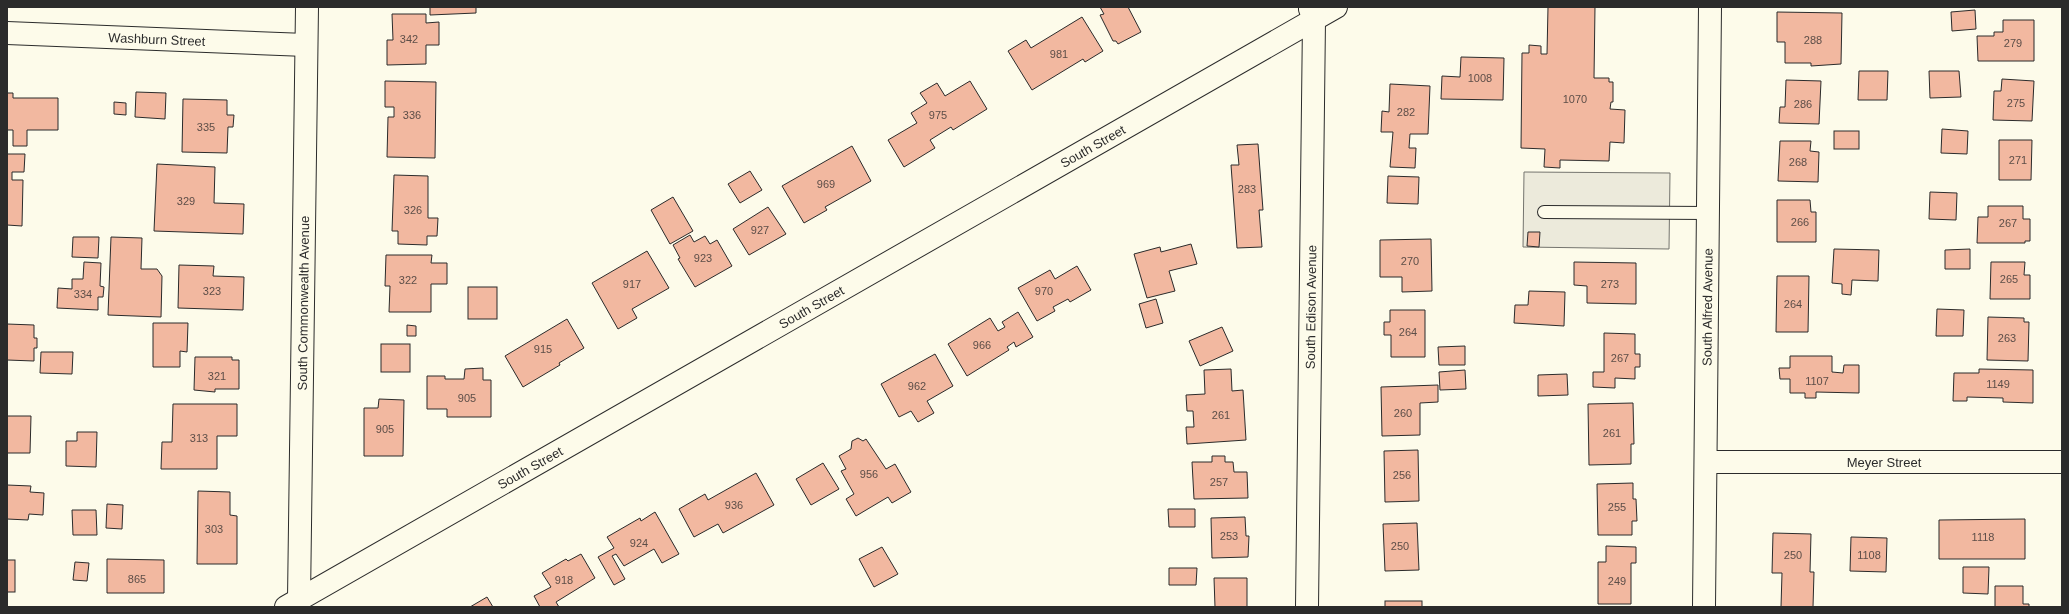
<svg xmlns="http://www.w3.org/2000/svg" width="2069" height="614" font-family="Helvetica,sans-serif">
<style>
.parking{fill:#eceadb;stroke:#74746e}
.building{fill:#f2b8a0;stroke:#2b2b2b}
.lines{fill:none;stroke-linecap:round;stroke-linejoin:round}
.service-casing{stroke:#2b2b2b;stroke-width:14}
.minor-casing{stroke:#2b2b2b;stroke-width:24}
.service{stroke:#fdfbea;stroke-width:12}
.minor{stroke:#fdfbea;stroke-width:22}
.labels{text-anchor:middle;dominant-baseline:central;stroke-width:3;stroke-linejoin:round;paint-order:stroke}
.number-label{font-size:11px;fill:#5d4e48}
.street-label{font-size:13px;fill:#2b2b2b;stroke:#fdfbea}
</style>
<rect width="100%" height="100%" fill="#fdfbea"/>
<path class="parking" d="M1524,172L1670,173L1669,249L1523,247Z"/>
<g class="building">
<path d="M430,7H476V13L430,15Z"/>
<path d="M1100,7H1128L1141,32L1118,44L1116,41H1113L1100,15L1104,14Z"/>
<path d="M1548,7H1595L1594,78H1609V82H1613V102H1611L1610,109L1625,110L1624,143L1610,142L1609,161L1560,160V168L1544,167L1545,149L1521,148L1522,53H1529V45L1541,46V54H1547Z"/>
<path d="M1975,10L1976,29L1952,31L1951,12Z"/>
<path d="M1777,12L1842,13L1841,64L1811,66V63H1785V42H1777Z"/>
<path d="M392,14H426V23L439,22V45H426V64L387,65V40H393Z"/>
<path d="M1082,17L1103,51L1085,62L1083,59L1032,90L1008,51L1026,40L1031,48Z"/>
<path d="M2003,20H2034V61H1978L1977,36H1994V32H2003Z"/>
<path d="M1461,57L1504,58L1503,100L1441,99L1442,76L1460,77Z"/>
<path d="M1859,71H1888L1887,100H1858Z"/>
<path d="M1929,71H1959L1961,97L1930,98Z"/>
<path d="M2002,79L2034,81L2032,121L1993,120L1994,91H2001Z"/>
<path d="M1786,80L1821,81L1819,124L1779,123L1780,107H1785Z"/>
<path d="M385,81L436,82L435,158L387,157L388,117H394V107H385Z"/>
<path d="M970,81L987,109L953,130L951,127L930,140L935,148L904,167L888,140L917,123L911,113L927,103L920,93L937,83L945,96Z"/>
<path d="M1390,84L1430,86L1428,134H1410L1409,148H1416L1415,168L1390,167L1393,132H1381L1382,111L1389,112Z"/>
<path d="M136,92L166,93L165,119L135,117Z"/>
<path d="M7,93H13V98H58V130H27V146H13V130H7Z"/>
<path d="M183,99L227,100V115H234L233,127H228L227,153L182,152Z"/>
<path d="M114,102L126,103V115L114,114Z"/>
<path d="M1942,129L1968,131L1967,154L1941,153Z"/>
<rect x="1834" y="131" width="25" height="18"/>
<path d="M1999,140H2032L2031,180H1999Z"/>
<path d="M1780,141H1811L1810,151L1819,152L1818,182L1778,181Z"/>
<path d="M1258,144L1263,210H1259L1262,247L1237,248L1231,165H1239L1237,145Z"/>
<path d="M852,146L871,181L825,207L827,210L804,223L782,186Z"/>
<path d="M7,154H25L24,172H12V180H23L22,226L7,225Z"/>
<path d="M157,164L215,167L214,203L244,204L243,234L154,231Z"/>
<path d="M750,171L762,190L740,203L728,184Z"/>
<path d="M394,175L428,176V218H438L437,236H427V245L398,244V231H392Z"/>
<path d="M1388,176L1419,177L1418,204L1387,203Z"/>
<path d="M1930,192L1957,193L1956,220L1929,219Z"/>
<path d="M673,197L693,231L670,244L651,210Z"/>
<path d="M1777,200H1810L1811,212H1816V242H1777Z"/>
<path d="M1988,206H2023V219H2030V241H2025V243H1977L1978,217H1988Z"/>
<path d="M768,207L786,234L749,255L733,229Z"/>
<path d="M1528,232H1540L1539,247L1527,246Z"/>
<path d="M690,235L694,242L705,236L710,244L717,240L732,266L695,287L678,259L680,258L673,245Z"/>
<path d="M73,237H99L98,258L72,257Z"/>
<path d="M111,237L142,238L141,269H157L162,276L161,317L108,315Z"/>
<path d="M1431,239L1432,291L1402,292V277H1380V240Z"/>
<path d="M1191,244L1197,264L1169,271L1175,291L1147,298L1134,254L1160,247L1161,252Z"/>
<path d="M1834,249L1879,250L1878,281L1852,280L1851,295L1842,294V284L1832,283Z"/>
<path d="M1970,249V269H1945V250Z"/>
<path d="M647,251L669,288L632,309L637,318L618,329L592,283Z"/>
<path d="M386,255H432L431,263H447V284H431V312H389L390,286H385Z"/>
<path d="M84,262L101,263L100,286L104,287L103,297H98V310L57,308L58,288L72,289V279H83Z"/>
<path d="M1574,262L1636,263V304L1587,303V286L1574,285Z"/>
<path d="M1991,262H2025L2024,275H2030V299H1990Z"/>
<path d="M179,265L214,266L213,276L244,277L243,310L178,308Z"/>
<path d="M1077,266L1091,290L1070,302L1068,299L1053,307L1055,311L1037,321L1018,288L1050,270L1055,279Z"/>
<path d="M1777,276H1809L1808,332H1776Z"/>
<rect x="468" y="287" width="29" height="32"/>
<path d="M1529,291L1565,292L1564,326L1514,323L1515,305H1528Z"/>
<path d="M1156,299L1163,323L1146,328L1139,304Z"/>
<path d="M1937,309L1964,310L1963,336H1936Z"/>
<path d="M1390,310H1425V357H1391V335H1384V322H1390Z"/>
<path d="M1018,312L1033,337L1016,347L1014,342L1007,347L1009,350L967,376L948,344L990,318L998,331L1005,327L1002,322Z"/>
<path d="M1988,317L2024,318V322H2029L2028,361L1987,360Z"/>
<path d="M567,319L584,348L559,363L560,365L523,387L505,356Z"/>
<path d="M153,323H188L187,352L180,351V367H153Z"/>
<path d="M7,324L34,325V338H37V348H34V361L7,360Z"/>
<path d="M407,325L416,326V336H407Z"/>
<path d="M1222,327L1233,351L1200,366L1189,341Z"/>
<path d="M1604,333L1635,334V354H1640V367H1635V379L1615,378V388L1593,387V372H1604Z"/>
<rect x="381" y="344" width="29" height="28"/>
<path d="M1465,346V365H1439L1438,347Z"/>
<path d="M41,352H73L72,374L40,373Z"/>
<path d="M935,354L953,386L927,401L934,413L918,422L911,411L899,417L881,384Z"/>
<path d="M1790,356H1832V372L1843,373L1844,365H1859V393L1816,392V398H1805V393H1790V379H1780L1779,368H1790Z"/>
<path d="M195,357H232V360H239V389H215V392L194,390Z"/>
<path d="M483,368V380H491V417H447V409H427V376H445V379H464L465,369Z"/>
<path d="M1231,369L1232,391L1243,390L1246,440L1187,444L1186,427H1194L1193,411H1187L1186,395L1205,394L1204,370Z"/>
<path d="M1979,369L2033,370V403L2003,402V398L1967,397V401H1953L1954,373H1979Z"/>
<path d="M1465,370L1466,389L1440,390L1439,372Z"/>
<path d="M1567,374L1568,395L1538,396V375Z"/>
<path d="M1438,385V402L1420,403V435L1382,436L1381,387Z"/>
<path d="M379,399L404,400L403,456H364V408H378Z"/>
<path d="M1633,403L1634,444H1631V464L1589,465L1588,404Z"/>
<path d="M173,404H237V436H217V469H161L162,442H172Z"/>
<path d="M7,416H31L30,453H7Z"/>
<path d="M77,432H97L96,467L66,466V441H77Z"/>
<path d="M858,438L863,441L866,439L886,469L895,464L911,492L892,503L888,497L856,516L846,499L854,494L841,471L846,469L839,456L851,449L852,441Z"/>
<path d="M1418,450L1419,501L1385,502L1384,451Z"/>
<path d="M1212,456H1225V462H1233L1234,472H1247L1248,498L1194,499L1192,462H1212Z"/>
<path d="M823,463L839,489L811,505L796,479Z"/>
<path d="M756,473L774,505L723,533L718,524L694,537L679,509L705,494L708,500Z"/>
<path d="M1633,483V499H1636L1637,521H1632V535H1598L1597,484Z"/>
<path d="M7,485L31,486L30,492L44,493L43,515L29,514L28,520L7,519Z"/>
<path d="M198,491L230,492V515L237,516V564H197Z"/>
<path d="M107,504L123,505L122,529L106,528Z"/>
<path d="M1168,509H1195V527H1169Z"/>
<path d="M72,510H96L97,535H73Z"/>
<path d="M655,512L679,554L662,563L654,549L624,566L616,554L612,556L625,579L614,585L598,557L614,548L607,537L640,518L641,521Z"/>
<path d="M1245,517L1246,536H1249L1248,557L1212,558L1211,518Z"/>
<path d="M2025,519V559H1939V520Z"/>
<path d="M1417,523L1419,570L1385,571L1383,524Z"/>
<path d="M1773,533L1811,534L1810,572H1814L1813,607H1781L1782,573H1772Z"/>
<path d="M1851,537L1887,538L1886,572L1850,571Z"/>
<path d="M1606,546L1636,547V563H1631V604H1598V562H1606Z"/>
<path d="M882,547L898,574L874,587L859,559Z"/>
<path d="M581,554L595,578L556,602L559,607H540L534,596L551,587L542,573L566,559L568,561Z"/>
<path d="M107,559L164,560V593H107Z"/>
<rect x="7" y="560" width="8" height="32"/>
<path d="M75,562L89,563L87,581L73,580Z"/>
<path d="M1963,567H1989L1988,594L1963,593Z"/>
<path d="M1169,568H1197L1196,585H1169Z"/>
<path d="M1214,578H1247V607H1215Z"/>
<path d="M1995,586H2023V604H2029V607H1995Z"/>
<path d="M487,597L493,607H470Z"/>
<rect x="1385" y="601" width="37" height="6"/>
</g>
<g class="lines">
<g class="service-casing">
<path id="service" d="M1544,212L1707,213"/>
</g>
<g class="minor-casing">
<g id="minor">
<path id="s1" d="M7,33L306,45"/>
<path id="s2" d="M1707,462H2062"/>
<path id="s3" d="M299,599L307,7"/>
<path id="s4" d="M286,607L1336,7"/>
<path id="s5" d="M1307,607L1314,20L1310,9"/>
<path id="s6" d="M1704,607L1710,7"/>
</g>
</g>
<use href="#service" class="service"/>
<use href="#minor" class="minor"/>
</g>
<g class="labels">
<g class="number-label">
<text x="409" y="39">342</text>
<text x="1813" y="40">288</text>
<text x="2013" y="43">279</text>
<text x="1059" y="54">981</text>
<text x="1480" y="78">1008</text>
<text x="1575" y="99">1070</text>
<text x="2016" y="103">275</text>
<text x="1803" y="104">286</text>
<text x="1406" y="112">282</text>
<text x="412" y="115">336</text>
<text x="938" y="115">975</text>
<text x="206" y="127">335</text>
<text x="2018" y="160">271</text>
<text x="1798" y="162">268</text>
<text x="826" y="184">969</text>
<text x="1247" y="189">283</text>
<text x="186" y="201">329</text>
<text x="413" y="210">326</text>
<text x="1800" y="222">266</text>
<text x="2008" y="223">267</text>
<text x="760" y="230">927</text>
<text x="703" y="258">923</text>
<text x="1410" y="261">270</text>
<text x="2009" y="279">265</text>
<text x="408" y="280">322</text>
<text x="632" y="284">917</text>
<text x="1610" y="284">273</text>
<text x="212" y="291">323</text>
<text x="1044" y="291">970</text>
<text x="83" y="294">334</text>
<text x="1793" y="304">264</text>
<text x="1408" y="332">264</text>
<text x="2007" y="338">263</text>
<text x="982" y="345">966</text>
<text x="543" y="349">915</text>
<text x="1620" y="358">267</text>
<text x="217" y="376">321</text>
<text x="1817" y="381">1107</text>
<text x="1998" y="384">1149</text>
<text x="917" y="386">962</text>
<text x="467" y="398">905</text>
<text x="1403" y="413">260</text>
<text x="1221" y="415">261</text>
<text x="385" y="429">905</text>
<text x="1612" y="433">261</text>
<text x="199" y="438">313</text>
<text x="869" y="474">956</text>
<text x="1402" y="475">256</text>
<text x="1219" y="482">257</text>
<text x="734" y="505">936</text>
<text x="1617" y="507">255</text>
<text x="214" y="529">303</text>
<text x="1229" y="536">253</text>
<text x="1983" y="537">1118</text>
<text x="639" y="543">924</text>
<text x="1400" y="546">250</text>
<text x="1793" y="555">250</text>
<text x="1869" y="555">1108</text>
<text x="137" y="579">865</text>
<text x="564" y="580">918</text>
<text x="1617" y="581">249</text>
</g>
<g class="street-label">
<text stroke="none"><textPath href="#s1" startOffset="150">Washburn Street</textPath></text>
<text stroke="none"><textPath href="#s4" startOffset="929">South Street</textPath></text>
<text stroke="none"><textPath href="#s3" startOffset="296">South Commonwealth Avenue</textPath></text>
<text stroke="none"><textPath href="#s4" startOffset="605">South Street</textPath></text>
<text stroke="none"><textPath href="#s5" startOffset="300">South Edison Avenue</textPath></text>
<text stroke="none"><textPath href="#s6" startOffset="300">South Alfred Avenue</textPath></text>
<text stroke="none"><textPath href="#s2" startOffset="177">Meyer Street</textPath></text>
<text stroke="none"><textPath href="#s4" startOffset="281">South Street</textPath></text>
</g>
</g>
<rect width="2069" height="614" fill="none" stroke="#2b2b2b" stroke-width="16"/>
</svg>
